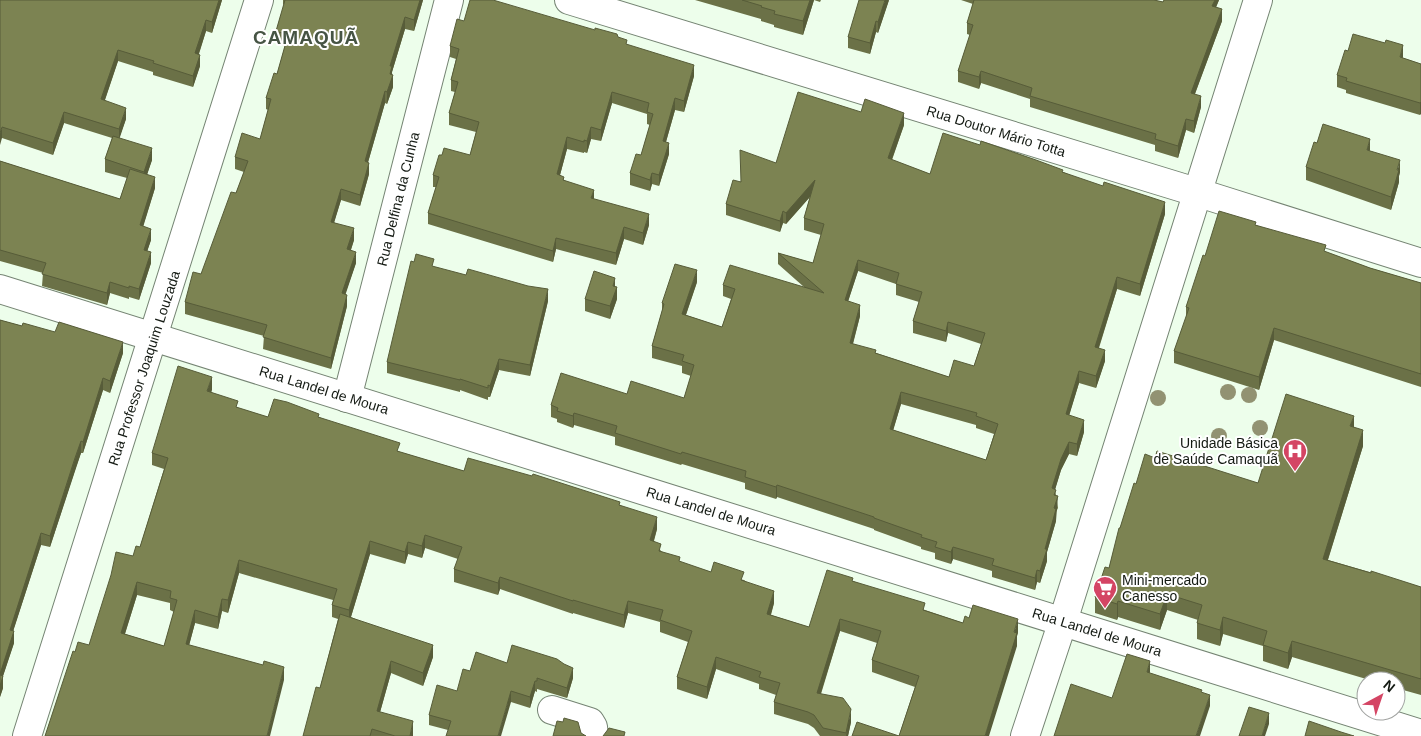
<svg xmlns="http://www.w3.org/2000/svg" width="1421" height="736" font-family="Arial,sans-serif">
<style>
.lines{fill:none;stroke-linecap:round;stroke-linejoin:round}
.minor-casing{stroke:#758473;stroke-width:30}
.minor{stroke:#fff;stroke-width:28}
.tree{fill:#929272}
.wall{fill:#6b7147;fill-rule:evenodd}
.shaded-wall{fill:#575c39}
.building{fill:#7c8352;stroke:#575c39;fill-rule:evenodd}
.labels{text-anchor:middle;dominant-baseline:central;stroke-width:4;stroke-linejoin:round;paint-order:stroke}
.street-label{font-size:14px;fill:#141a13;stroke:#fff}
.poi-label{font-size:14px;fill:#141a13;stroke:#fff;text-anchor:end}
.district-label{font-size:19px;font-weight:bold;letter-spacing:1px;fill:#465444;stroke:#fff}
</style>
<rect width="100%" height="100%" fill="#edfeeb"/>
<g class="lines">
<g class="minor-casing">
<g id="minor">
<path d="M569,0L1196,192L1421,263"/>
<path d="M0,289L1421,734"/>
<path d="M347,398L449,0"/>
<path d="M552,710L590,722L593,727L594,736"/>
<path d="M27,736L259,0"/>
<path d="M1025,736L1063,621L1258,0"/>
</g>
</g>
<use href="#minor" class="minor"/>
</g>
<g class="tree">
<circle cx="1228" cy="392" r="8"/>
<circle cx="1249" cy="395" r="8"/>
<circle cx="1158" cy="398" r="8"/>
<circle cx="1260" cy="428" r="8"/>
<circle cx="1219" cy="436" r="8"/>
</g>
<g class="wall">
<path d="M0,0H222L212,33L206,31L199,54L200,66L193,87L153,75V72L118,61L105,100L126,119L119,138L152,160L147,174L155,188L143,226L151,240L147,251L151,263L139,300L129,297V299L110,293L107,305L42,286L43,273L0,261V161L120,199L127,178L105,172V159L112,138L64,123L53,155L2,138Z"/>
<path d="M283,0H423L414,31L405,29L392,72L393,87L387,104L385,103L368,162L369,174L360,206L341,200L334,222L354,240L351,250L356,263L345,294L347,306L331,369L263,349L264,336L185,314V302L201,274L236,193L244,172L235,169V157L260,139L268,110L266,109V98L277,74L285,46L276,43V31L284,5L283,4Z"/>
<path d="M695,0H821L820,2L814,0L803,35L774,27V25L761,21V19Z"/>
<path d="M889,0L878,33L876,32L870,54L848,48V37Z"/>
<path d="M961,0H1154L1163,2L1164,0H1219L1216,7L1222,21L1195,94L1201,107L1194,133L1186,130L1178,158L1155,151V145L1030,107V99L981,83L979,89L958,82V71L970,35L967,34V23L973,4Z"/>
<path d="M464,21L618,37L627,45L694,76L684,112L675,110L666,142L669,154L659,186L652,184L650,191L630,185V173L641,155L650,125L647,124V114L612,103L601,141L591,139L587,153L584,152V153L567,149L560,175L564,180L594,199L649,225L643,245L624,239L616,265L556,249L553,262L428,224V213L436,187H433V175L442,155H470L476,132L449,125V113L455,92L451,91V80L456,59L450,57V46Z"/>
<path d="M1403,58L1421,64L1420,115L1346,93V90L1337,87V75Z"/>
<path d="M861,112L904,125L892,160L930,174L1063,172L1165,214L1140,296L1117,289L1099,348L1105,361L1096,388L1079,383L1069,415L1084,432L1077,456L1069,454L1061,470L1055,489L1058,508L1056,512V521L1047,552V561L1040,583L1037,582L1035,590L992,577V571L953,559L951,564L935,559V553L921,549V547L874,530V529L777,497L776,499L745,489V483L682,464L681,465L615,445V437L574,425L573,428L557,422V419L551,417V405L627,394L684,398L691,376L682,373V366L652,358V346L662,311V303L697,282L686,315L722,327L731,299L723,296V285L804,287L778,264V253L813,263L821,235L804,230V218L810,197L786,224L783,223L780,232L726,215V204L741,181L776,163ZM858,271L896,284V295L919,302L913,321V333L946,342L948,333L981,344L974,366L949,377L876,353L853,344L860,316L848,301ZM901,404L976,425V428L994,434L986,460L893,430Z"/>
<path d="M1370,151L1400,172L1399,176V182L1391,210L1306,180V167Z"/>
<path d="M1256,225L1326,252L1370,268L1421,283V387L1274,340L1259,390L1174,363V351L1186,318V307L1205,256Z"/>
<path d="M434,267L548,301L530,376L499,370L490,397H488V400L460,390V392L387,373V362Z"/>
<path d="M615,287L617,299L610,319L585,311V299Z"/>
<path d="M0,320L22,326L123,353L110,393L103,390L83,453H81L75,470L50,547L41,545L13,631L14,643L3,676V688L0,697Z"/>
<path d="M212,390L211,392L238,408L268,417H319L400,452L464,471L620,505L657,529L654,541L661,551L680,562L711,572L744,580L774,603L771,615L809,627L853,581L925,610L963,623L1018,632L1017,636V646L899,736L915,687L872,672V660L877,643L840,631L821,694L851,722L848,736H820L814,728L808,724L774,714V702L776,695L759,689V684L716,669L707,699L677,689V677L688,642L660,632V622L628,613L624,628L573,613V614L500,589L498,595L454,582V569L458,559L425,548L422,558L408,554L405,564L370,554L351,617L433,657L423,686L391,673L380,712L413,734V736H303L320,688L338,619L332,617V605L333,600L239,573L228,613L222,611L218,629L195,623L189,645L284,680L75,652L89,645L133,556L140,547L164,469L152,465V453ZM137,595L170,603V610L174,612L164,646L125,634Z"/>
<path d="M1354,427L1363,446L1328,560L1421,587V695L1396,688V681H1373L1292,657L1288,669L1263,661V646L1223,634L1220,646L1197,639V623L1198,620L1167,610L1160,630L1118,617L1117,620L1095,613V597L1109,568L1120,528L1136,484L1155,458L1258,483Z"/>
<path d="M507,663L573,678L567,698L537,689V692L535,691L530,708L511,702L448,730L429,725V715L457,691L470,671Z"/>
</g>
<g class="shaded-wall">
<path d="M219,0H222L212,33V22Z"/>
<path d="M420,0H423L414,31V20Z"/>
<path d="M810,0H814L803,35V21Z"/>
<path d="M885,0H889L878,33V22Z"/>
<path d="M1215,0H1219L1212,17V6Z"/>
<path d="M1222,9V21L1191,104V93Z"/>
<path d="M405,17V29L392,72V78L393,75V87L387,104V92L390,66Z"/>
<path d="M206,20V31L195,65V53Z"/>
<path d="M876,21V32L870,54V43Z"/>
<path d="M1403,45V57L1400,69V57Z"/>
<path d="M118,50V61L101,111V99Z"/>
<path d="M200,55V66L193,87V76Z"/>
<path d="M694,65V76L684,112V101Z"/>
<path d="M981,71V83L979,89V77Z"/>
<path d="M385,91V103L365,173V161Z"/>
<path d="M612,92V103L601,141V130Z"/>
<path d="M1201,96V107L1194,133V121Z"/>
<path d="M675,98V110L663,152V141Z"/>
<path d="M1421,102V114L1420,115V103Z"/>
<path d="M126,108V119L119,140V129Z"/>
<path d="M64,112V123L53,155V143Z"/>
<path d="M904,113V125L888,170V158Z"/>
<path d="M1186,119V130L1178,158V146Z"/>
<path d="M2,127V138L0,145V133Z"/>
<path d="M591,127V139L587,153V141Z"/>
<path d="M567,137V149L557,186V174Z"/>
<path d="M1370,139V151L1367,150Z"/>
<path d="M669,143V154L659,186V175Z"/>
<path d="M152,148V160L144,184V172Z"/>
<path d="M1400,160V172L1399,176V182L1391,210V197Z"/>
<path d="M369,163V174L360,206V195Z"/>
<path d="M652,173V184L650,191V180Z"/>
<path d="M155,177V188L140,237V225Z"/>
<path d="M815,180V191L786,224V213Z"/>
<path d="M341,189V200L331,233V222Z"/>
<path d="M594,190V201L591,198Z"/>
<path d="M1165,202V214L1140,296V284Z"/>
<path d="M783,211V223L780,232V221Z"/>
<path d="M649,214V225L643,245V233Z"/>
<path d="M624,227V239L616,265V253Z"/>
<path d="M354,228V240L347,261V249Z"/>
<path d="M151,229V240L144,261V250Z"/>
<path d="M556,238V249L553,262V251Z"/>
<path d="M151,252V263L139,300V289Z"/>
<path d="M356,252V263L342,305V293Z"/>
<path d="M858,260V271L845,311V300Z"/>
<path d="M697,270V282L682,326V314Z"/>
<path d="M1117,277V289L1095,359V347Z"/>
<path d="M615,278V290L613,286Z"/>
<path d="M110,282V293L107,305V293Z"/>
<path d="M617,287V299L610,319V306Z"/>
<path d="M548,289V301L530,376V365Z"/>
<path d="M347,295V306L331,369V358Z"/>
<path d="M860,305V316L850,354V343Z"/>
<path d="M948,322V333L946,342V331Z"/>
<path d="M1274,328V340L1259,390V377Z"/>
<path d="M123,342V353L110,393V381Z"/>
<path d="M1105,350V361L1096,388V376Z"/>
<path d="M499,359V370L490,397V386Z"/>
<path d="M1079,371V383L1066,426V414Z"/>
<path d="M212,377V390L207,403V391Z"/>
<path d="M103,378V390L83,453V442Z"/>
<path d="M901,392V404L890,441V429Z"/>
<path d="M574,413V425L573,428V416Z"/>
<path d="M1354,416V432L1350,426Z"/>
<path d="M1084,420V432L1077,456V444Z"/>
<path d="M1363,430V446L1323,575V559Z"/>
<path d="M81,441V453L50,547V536Z"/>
<path d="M1069,442V454L1061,470L1052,500V488L1061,459Z"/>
<path d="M777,485V497L776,499V487Z"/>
<path d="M1058,496L1056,521L1047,552V561L1040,583V571L1054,508Z"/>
<path d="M657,517V529L650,553V540Z"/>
<path d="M41,533V545L10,641V630Z"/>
<path d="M425,535V548L422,558V546Z"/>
<path d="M370,541V554L349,623V610Z"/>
<path d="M408,542V554L405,564V552Z"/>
<path d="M953,547V559L951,564V552Z"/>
<path d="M239,560V573L228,613V600Z"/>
<path d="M1037,570V582L1035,590V578Z"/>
<path d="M500,577V589L498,595V583Z"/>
<path d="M137,582V595L121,646V633Z"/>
<path d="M774,591V603L767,627V614Z"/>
<path d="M1167,594V610L1160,630V614Z"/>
<path d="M222,599V611L218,629V617Z"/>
<path d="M628,601V613L624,628V615Z"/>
<path d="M1118,601V617L1117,620V604Z"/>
<path d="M195,610V623L186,657V644Z"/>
<path d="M1223,617V634L1220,646V630Z"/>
<path d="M840,619V631L817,705V693Z"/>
<path d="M1018,619V632L1017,636V646L989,736H985Z"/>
<path d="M14,631V643L3,676V688L0,697V674Z"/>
<path d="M1292,641V657L1288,669V653Z"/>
<path d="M433,645V657L423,686V673Z"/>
<path d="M716,657V669L707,699V687Z"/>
<path d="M391,661V673L377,723V711Z"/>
<path d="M1150,661V672L1147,683V672Z"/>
<path d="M284,667V680L270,736H267Z"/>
<path d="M573,668V678L567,698V688Z"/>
<path d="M535,681V691L530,708V697Z"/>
<path d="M511,691V702L501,736H498Z"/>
<path d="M1210,695V706L1200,736H1196Z"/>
<path d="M851,709V722L848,736H846Z"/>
<path d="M1269,713V724L1265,736H1262Z"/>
<path d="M413,721V736H410Z"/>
</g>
<g class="building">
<path d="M0,0H219L212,22L206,20L195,53L200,55L193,76L153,63L154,61L118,50L101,99L126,108L119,129L64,112L53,143L2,127L0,133Z"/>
<path d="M285,0H420L414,20L405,17L390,66H392L390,74L393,75L387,92L385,91L365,161L369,163L360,195L341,189L331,222L354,228L347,249L356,252L342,293L347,295L331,358L263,337L267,325L185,302L193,272L201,274L231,192L236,193L248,161L235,157L242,133L260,139L271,99L266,98L274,73L277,74L288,35L276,31Z"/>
<path d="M470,0H493L595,30V28L617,34L618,37L627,40L626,44L694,65L684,101L675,98L663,141L669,143L659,175L652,173L650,180L630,173L636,154L641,155L653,114L647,112L649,103L612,92L601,130L591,127L587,141L584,140V142L567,137L557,174L564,177L563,180L594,190L591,198L649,214L643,233L624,227L616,253L556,238L553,251L428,213L439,177L433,175L439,155H442L444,148L470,155L479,122L449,113L458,82L451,80L459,49L450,46L457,19L464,21Z"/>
<path d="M742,0H810L803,21L774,14L775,11L761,7L762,6Z"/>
<path d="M859,0H885L878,22L876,21L870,43L848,37Z"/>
<path d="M974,0H1154L1163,2L1164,0H1215L1212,6L1222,9L1191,93L1201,96L1194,121L1186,119L1178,146L1155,139L1156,134L1030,96L1032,88L981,71L979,77L958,71L973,25L967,23Z"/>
<path d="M1353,34L1385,43L1386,40L1403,45L1400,57L1421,64V102L1420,103L1346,81L1347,78L1337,75L1345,50L1348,51Z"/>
<path d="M798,92L861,112L865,99L904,113L888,158L930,174L943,133L980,145L981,141L1036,160L1063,170L1062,172L1103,186L1104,182L1165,202L1140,284L1117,277L1095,347L1105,350L1096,376L1079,371L1066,414L1084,420L1077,444L1069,442L1061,459L1052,488L1056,490L1054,495L1058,496L1054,508L1056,509L1045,549H1047L1040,571L1037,570L1035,578L992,565L994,559L953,547L951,552L935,547L937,542L921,537L922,535L874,518V517L777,485L776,487L745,477L746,471L682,452L681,454L615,433L617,426L574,413L573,416L557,411L558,408L551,405L561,373L627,394L631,381L684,398L694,365L682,361L684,355L652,346L664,304L662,303L675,264L697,270L682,314L722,327L735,289L723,285L730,265L824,293L778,253L813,263L824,224L804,218L815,180L786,213L783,211L780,221L726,204L733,180L741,182L740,150L776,163ZM858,260L899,273L896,284L922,292L913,321L946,331L948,322L985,333L974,366L954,360L949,377L875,353L876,350L850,343L860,305L845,300ZM901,392L977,413L976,416L998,424L986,460L890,429Z"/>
<path d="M1323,124L1370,139L1367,150L1400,160L1397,170H1399L1391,197L1306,167L1314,142L1317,143Z"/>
<path d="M113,136L152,148L144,172L105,159Z"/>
<path d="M0,161L120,199L130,169L155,177L140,225L151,229L144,250L151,252L139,289L129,286V288L110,282L107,293L42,274L46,263L0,250Z"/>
<path d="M1219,211L1256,222L1255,225L1326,245L1324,251L1370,268L1421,283V374L1274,328L1259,377L1174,351L1189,308L1186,307L1203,255L1205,256Z"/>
<path d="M416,254L434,259L432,266L466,275L468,269L528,286L548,289L530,365L499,359L490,386L488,385V388L460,379V380L387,362L411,261L414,262Z"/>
<path d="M594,271L615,278L613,286L617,287L610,306L585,299Z"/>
<path d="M0,320L22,326L23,323L55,332L59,322L123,342L110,381L103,378L83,442L81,441L75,458L50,536L41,533L10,630L14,631L0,674Z"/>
<path d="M178,366L212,377L207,391L238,401L236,407L268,417L274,399L287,402L319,414L318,417L400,443L397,451L464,471L468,458L532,476L533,474L620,502L619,505L657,517L650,540L661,544L659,551L680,557L679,561L711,572L714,562L744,572L741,580L774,591L767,614L809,627L827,570L853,578L852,581L925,603L923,610L963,623L965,616L969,618L973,605L1018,619L1014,632L1017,633L985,736H852L857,722L899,736L919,676L872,660L881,631L840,619L817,693L843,698L851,709L846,733L823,728L814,715L808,712L774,702L780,683L759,677L761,672L716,657L707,687L677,677L692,631L660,620L663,610L628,601L624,615L573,600V601L500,577L498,583L454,569L462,547L425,535L422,546L408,542L405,552L370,541L349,610L332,605L337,589L239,560L228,600L222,599L218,617L195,610L186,644L263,665L264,661L284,667L267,736H45L73,651L75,652L78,642L89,645L111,575L116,552L133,556L136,546L140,547L168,458L152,453ZM137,582L171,591L170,598L177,600L164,646L121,633Z"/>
<path d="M1286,394L1354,416L1350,426L1363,430L1323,559L1371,573V571L1421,587V679L1292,641L1288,653L1263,645L1267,631L1223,617L1220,630L1197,623L1202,605L1167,594L1160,614L1118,601L1117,604L1095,597L1105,567L1109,568L1119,528H1120L1134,483L1136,484L1145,454L1155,458L1157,451L1258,483Z"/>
<path d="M340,614L433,645L423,673L391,661L377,711L413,721L410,736H395L372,729L370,736H303L316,687L320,688Z"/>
<path d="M512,645L557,659L564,664L573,668L567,688L537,678V681H535L530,697L511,691L498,736H446L451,721L429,715L437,685L457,691L463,669L470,671L476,652L507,663Z"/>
<path d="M1127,654L1150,661L1147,672L1202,690L1201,692L1210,695L1196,736H1054L1071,684L1112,698Z"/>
<path d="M0,675L3,676L0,686Z"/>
<path d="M1249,707L1269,713L1262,736H1239Z"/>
<path d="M564,718L578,722L581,733L586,736H553L557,721L563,722Z"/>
<path d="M1309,721L1341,732L1354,736H1305Z"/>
<path d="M609,728L625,732L624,736H603Z"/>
</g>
<defs>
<g id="hospital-pin" transform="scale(1.25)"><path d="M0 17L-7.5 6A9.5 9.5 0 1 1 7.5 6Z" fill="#d44564" stroke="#fff"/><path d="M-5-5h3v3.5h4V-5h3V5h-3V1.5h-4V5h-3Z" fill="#fff"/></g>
<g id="supermarket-pin" transform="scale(1.25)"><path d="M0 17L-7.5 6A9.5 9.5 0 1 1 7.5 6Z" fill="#d44564" stroke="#fff"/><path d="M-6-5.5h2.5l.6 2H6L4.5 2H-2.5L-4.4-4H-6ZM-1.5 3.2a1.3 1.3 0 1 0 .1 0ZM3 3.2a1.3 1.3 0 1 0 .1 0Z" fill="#fff"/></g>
</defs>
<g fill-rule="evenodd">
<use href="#hospital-pin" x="1295" y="451"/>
<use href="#supermarket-pin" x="1105" y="588"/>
</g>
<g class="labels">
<g class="street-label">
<text transform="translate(996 131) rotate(17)">Rua Doutor Mário Totta</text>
<text transform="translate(398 199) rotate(-76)">Rua Delfina da Cunha</text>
<text transform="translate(144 368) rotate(-72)">Rua Professor Joaquim Louzada</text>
<text transform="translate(324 390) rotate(17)">Rua Landel de Moura</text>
<text transform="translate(711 511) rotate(17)">Rua Landel de Moura</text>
<text transform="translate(1097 632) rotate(17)">Rua Landel de Moura</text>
</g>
<g class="poi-label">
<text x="1278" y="443">Unidade Básica<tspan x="1278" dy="16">de Saúde Camaquã</tspan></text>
<text x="1122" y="580" text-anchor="start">Mini-mercado<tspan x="1122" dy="16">Canesso</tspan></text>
</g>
<g class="district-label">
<text x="306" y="37">CAMAQUÃ</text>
</g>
</g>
<g transform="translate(1381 696) rotate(40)"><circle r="24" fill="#ffffff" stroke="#a1a3a1"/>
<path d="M0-4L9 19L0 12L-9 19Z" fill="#d44564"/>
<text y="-8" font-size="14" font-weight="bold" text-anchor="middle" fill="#141a13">N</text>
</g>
</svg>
